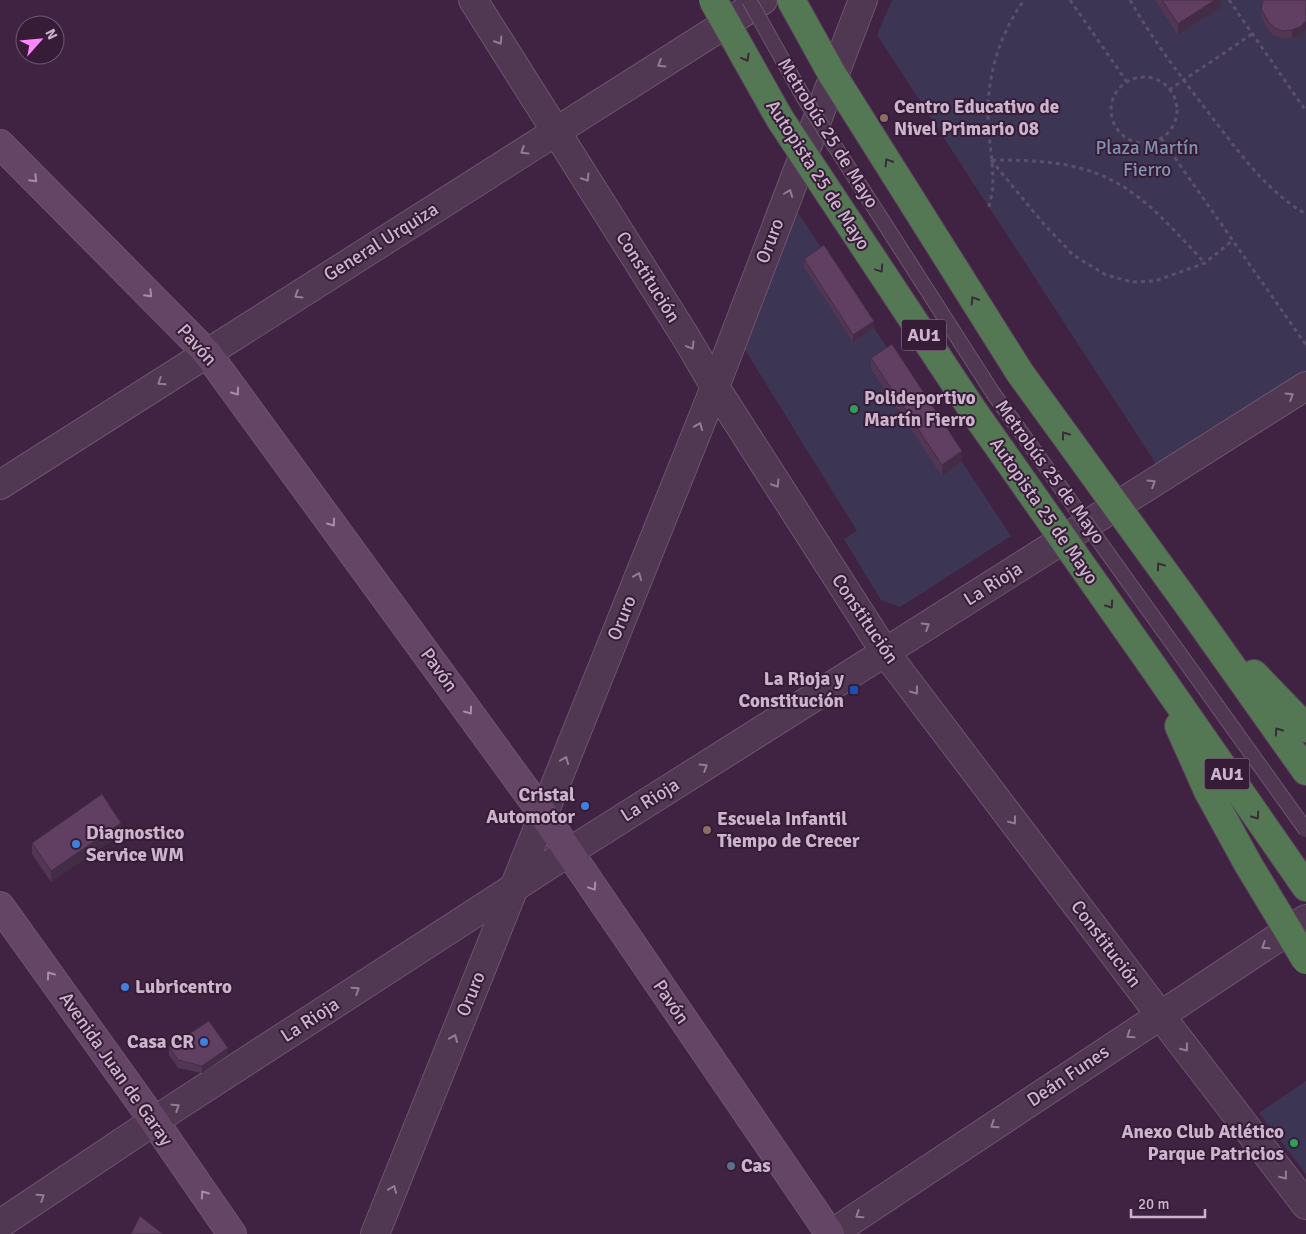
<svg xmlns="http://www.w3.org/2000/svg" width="1306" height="1234" font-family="Signika,sans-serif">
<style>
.green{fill:#3d3554}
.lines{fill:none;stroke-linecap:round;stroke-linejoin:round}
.street-casing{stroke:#6e556f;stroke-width:30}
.secondary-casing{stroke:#6e556f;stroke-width:30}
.highway-casing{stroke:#583f59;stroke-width:30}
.path{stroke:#5d4f6b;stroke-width:3;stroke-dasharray:4 4;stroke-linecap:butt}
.street{stroke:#503752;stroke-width:28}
.secondary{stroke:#654565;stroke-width:28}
.highway{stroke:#557854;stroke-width:28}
.lane-bridge-casing{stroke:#6e556f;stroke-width:16;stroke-linecap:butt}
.highway-bridge-casing{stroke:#583f59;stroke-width:30;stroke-linecap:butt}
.lane-bridge{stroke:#503752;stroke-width:14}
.highway-bridge{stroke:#557854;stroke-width:28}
.wall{fill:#533654}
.shaded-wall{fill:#432c45}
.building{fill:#603f62;stroke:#432c45}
.oneway{stroke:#947c95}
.oneway2{stroke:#3b2a3b}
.oneway3{stroke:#a78da8}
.education-dot{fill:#8d6e63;stroke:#361c37;stroke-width:2}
.leisure-dot{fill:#2e9e5b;stroke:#361c37;stroke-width:2}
.transit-dot{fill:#1a4fb4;stroke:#361c37;stroke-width:2}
.shop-dot{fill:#3f7fe0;stroke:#361c37;stroke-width:2}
.service-dot{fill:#5c6f8a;stroke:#361c37;stroke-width:2}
.labels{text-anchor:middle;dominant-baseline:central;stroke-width:4;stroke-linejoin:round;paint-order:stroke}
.shield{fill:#361c37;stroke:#9e869f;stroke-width:1}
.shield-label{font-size:18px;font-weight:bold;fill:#cbb4cc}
.poi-label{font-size:19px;font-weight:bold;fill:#cbb4cc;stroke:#361c37;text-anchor:start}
.street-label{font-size:19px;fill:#cbb4cc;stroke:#361c37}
.park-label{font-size:19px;fill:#8092ad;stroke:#361c37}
</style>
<rect width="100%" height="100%" fill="#402342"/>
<g class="green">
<path d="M892,0H1306V374L1158,467L877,35Z"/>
<path d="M797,211L1011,536L900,607L881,600L844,539L857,531L744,348Z"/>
<path d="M1306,1081V1174L1259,1113Z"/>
</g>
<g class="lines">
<g class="street-casing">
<g id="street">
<path d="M473,0L687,339L715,387L885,652L1160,1015L1306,1205"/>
<path d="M0,485L763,0"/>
<path d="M0,1224L154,1121L569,852L1306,386"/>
<path d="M375,1234L715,387L863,0"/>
<path d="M831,1234L1306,919"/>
</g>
</g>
<g class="secondary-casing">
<g id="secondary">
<path d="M0,144L207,353L543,814L830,1234"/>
<path d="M0,906L154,1121L232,1234"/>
</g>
</g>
<g class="highway-casing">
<g id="highway">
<path d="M1189,606L1306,771"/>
<path d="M1149,661L1306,887"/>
<path d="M1254,674L1306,728"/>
<path d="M1179,726L1208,791L1248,864"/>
</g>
</g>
<g class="path">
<path d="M1070,0L1127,82"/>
<path d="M1130,0C1154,42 1182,78 1211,116C1239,152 1266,191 1306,214"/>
<path d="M1229,0L1306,111"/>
<circle cx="1144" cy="110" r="33"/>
<path d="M1169,90L1252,34"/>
<path d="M1161,138L1306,345"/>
<path d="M991,160L1043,223L1073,255L1106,275L1132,282L1155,281L1205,263L1233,240"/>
<path d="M992,160C1031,160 1075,161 1111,180C1148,198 1176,233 1205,263"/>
<path d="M989,207C990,200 993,192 993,185C993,160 988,136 988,112C988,72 1001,32 1024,0"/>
</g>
<use href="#street" class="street"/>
<use href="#secondary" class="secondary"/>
<use href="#highway" class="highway"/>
<g class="lane-bridge-casing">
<path id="lane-bridge" d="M749,0L804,98L993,393L1306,830"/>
</g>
<g class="highway-bridge-casing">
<g id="highway-bridge">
<path d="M713,0L780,119L972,409L1149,661"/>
<path d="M791,0L832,74L1020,373L1189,606"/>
<path d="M1248,864L1306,960"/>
</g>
</g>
<use href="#lane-bridge" class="lane-bridge"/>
<use href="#highway-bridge" class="highway-bridge"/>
</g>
<g class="wall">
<path d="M1155,0H1221V7L1178,35Z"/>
<path d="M1261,9L1300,35L1292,38H1283L1275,36L1269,31L1261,16Z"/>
<path d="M804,259L874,328L853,342L804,267Z"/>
<path d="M871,358L962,462L942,476L871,369Z"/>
<path d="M121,834L51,882L32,854V843Z"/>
<path d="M169,1047L228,1055L202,1073L178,1068L169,1055Z"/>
</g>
<g class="shaded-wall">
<path d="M1215,0H1221V7L1178,35V24Z"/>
<path d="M1306,21V29L1300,35L1292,38V30Z"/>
<path d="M874,321V328L853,342V335Z"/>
<path d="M962,451V462L942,476V465Z"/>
<path d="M121,823V834L51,882V871Z"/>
<path d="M228,1048V1055L202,1073V1066Z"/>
</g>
<g class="building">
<path d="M1162,0H1215L1178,24Z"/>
<path d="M1263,0H1306V21L1300,27L1292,30L1283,31L1275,28L1269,23L1261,9Z"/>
<path d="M824,245L874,321L853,335L804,259Z"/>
<path d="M892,344L962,451L942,465L871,358Z"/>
<path d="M102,794L121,823L51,871L32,843Z"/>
<path d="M209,1021L228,1048L202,1066L178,1060L169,1047Z"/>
<path d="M140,1216L163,1234H131Z"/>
</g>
<defs><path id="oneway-chevron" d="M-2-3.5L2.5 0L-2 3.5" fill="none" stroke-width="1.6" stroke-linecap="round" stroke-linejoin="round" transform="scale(1.25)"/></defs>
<g class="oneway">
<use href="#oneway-chevron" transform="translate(499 41) rotate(58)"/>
<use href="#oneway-chevron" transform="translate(661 64) rotate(148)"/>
<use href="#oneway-chevron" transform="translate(524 151) rotate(148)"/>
<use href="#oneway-chevron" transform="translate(586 178) rotate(58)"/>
<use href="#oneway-chevron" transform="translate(789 193) rotate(-69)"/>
<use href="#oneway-chevron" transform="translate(298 295) rotate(148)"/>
<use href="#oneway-chevron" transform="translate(691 346) rotate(59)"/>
<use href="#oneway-chevron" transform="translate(161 382) rotate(147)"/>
<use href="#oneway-chevron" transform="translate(1290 396) rotate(-32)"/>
<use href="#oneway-chevron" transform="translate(699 426) rotate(-68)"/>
<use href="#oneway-chevron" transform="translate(1152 483) rotate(-32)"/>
<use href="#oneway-chevron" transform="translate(776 484) rotate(58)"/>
<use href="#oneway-chevron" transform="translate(638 576) rotate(-68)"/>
<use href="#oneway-chevron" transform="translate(926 626) rotate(-32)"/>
<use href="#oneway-chevron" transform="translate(915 691) rotate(53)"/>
<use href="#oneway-chevron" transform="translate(565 760) rotate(-68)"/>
<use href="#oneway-chevron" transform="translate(704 767) rotate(-32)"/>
<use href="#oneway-chevron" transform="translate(1013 821) rotate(53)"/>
<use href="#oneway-chevron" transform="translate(1265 946) rotate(147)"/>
<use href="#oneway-chevron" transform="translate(356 990) rotate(-33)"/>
<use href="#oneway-chevron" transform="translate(1130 1035) rotate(146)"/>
<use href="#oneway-chevron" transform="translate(454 1038) rotate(-68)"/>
<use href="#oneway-chevron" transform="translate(1185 1048) rotate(52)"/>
<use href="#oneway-chevron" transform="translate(176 1107) rotate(-33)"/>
<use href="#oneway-chevron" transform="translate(994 1125) rotate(146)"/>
<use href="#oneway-chevron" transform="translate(1284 1176) rotate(52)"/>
<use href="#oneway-chevron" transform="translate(393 1189) rotate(-68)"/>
<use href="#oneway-chevron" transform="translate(41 1197) rotate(-34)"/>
<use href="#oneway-chevron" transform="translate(859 1215) rotate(146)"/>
</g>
<g class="oneway2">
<use href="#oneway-chevron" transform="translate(746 58) rotate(61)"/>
<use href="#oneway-chevron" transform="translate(888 162) rotate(-122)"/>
<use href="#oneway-chevron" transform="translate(880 269) rotate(56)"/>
<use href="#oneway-chevron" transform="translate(974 300) rotate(-122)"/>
<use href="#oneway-chevron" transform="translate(1065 435) rotate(-126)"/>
<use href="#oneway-chevron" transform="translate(1160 566) rotate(-126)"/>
<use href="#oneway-chevron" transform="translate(1110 605) rotate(55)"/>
<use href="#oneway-chevron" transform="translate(1278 731) rotate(-125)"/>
<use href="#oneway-chevron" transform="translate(1256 816) rotate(55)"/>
</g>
<g class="oneway3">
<use href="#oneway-chevron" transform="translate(34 179) rotate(45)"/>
<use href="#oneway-chevron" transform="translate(149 294) rotate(45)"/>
<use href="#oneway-chevron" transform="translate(236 392) rotate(54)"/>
<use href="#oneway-chevron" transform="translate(332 523) rotate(54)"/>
<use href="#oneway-chevron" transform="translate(469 711) rotate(54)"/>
<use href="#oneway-chevron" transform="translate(593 887) rotate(56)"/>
<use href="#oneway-chevron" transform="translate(50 975) rotate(-126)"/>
<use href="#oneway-chevron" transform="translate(204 1194) rotate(-125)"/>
</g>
<g class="education-dot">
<circle cx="884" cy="118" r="5"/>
<circle cx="707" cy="830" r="5"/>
</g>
<g class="leisure-dot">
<circle cx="854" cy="409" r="5"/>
<circle cx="1294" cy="1143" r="5"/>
</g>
<rect class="transit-dot" x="849" y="685" width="10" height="10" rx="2.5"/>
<g class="shop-dot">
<circle cx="585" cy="806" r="5"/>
<circle cx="76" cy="844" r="5"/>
<circle cx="125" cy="987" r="5"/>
<circle cx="204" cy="1042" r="5"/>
</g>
<circle class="service-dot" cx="731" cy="1166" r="5"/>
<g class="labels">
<g class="shield">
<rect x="901.5" y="319.5" width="45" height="31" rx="4"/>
<rect x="1204.5" y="758.5" width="45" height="31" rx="4"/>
</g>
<g class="shield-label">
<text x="924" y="335">AU1</text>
<text x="1227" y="774">AU1</text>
</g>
<g class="poi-label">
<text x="894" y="107">Centro Educativo de<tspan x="894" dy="22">Nivel Primario 08</tspan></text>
<text x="864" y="398">Polideportivo<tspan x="864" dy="22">Martín Fierro</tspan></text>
<text x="844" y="679" text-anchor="end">La Rioja y<tspan x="844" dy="22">Constitución</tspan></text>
<text x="575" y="795" text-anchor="end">Cristal<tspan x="575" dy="22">Automotor</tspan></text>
<text x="717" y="819">Escuela Infantil<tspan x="717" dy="22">Tiempo de Crecer</tspan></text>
<text x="86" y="833">Diagnostico<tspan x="86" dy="22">Service WM</tspan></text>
<text x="135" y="987">Lubricentro</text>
<text x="194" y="1042" text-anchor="end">Casa CR</text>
<text x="1284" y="1132" text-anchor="end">Anexo Club Atlético<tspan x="1284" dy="22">Parque Patricios</tspan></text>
<text x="741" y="1166">Cas</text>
</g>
<g class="street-label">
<text transform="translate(828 133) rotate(58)">Metrobús 25 de Mayo</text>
<text transform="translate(818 175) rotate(57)">Autopista 25 de Mayo</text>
<text transform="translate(770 241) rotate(-69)">Oruro</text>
<text transform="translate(381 242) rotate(-32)">General Urquiza</text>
<text transform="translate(648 277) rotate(58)">Constitución</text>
<text transform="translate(197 345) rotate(48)">Pavón</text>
<text transform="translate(1050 472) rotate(54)">Metrobús 25 de Mayo</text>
<text transform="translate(1044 511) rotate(55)">Autopista 25 de Mayo</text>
<text transform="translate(993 584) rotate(-32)">La Rioja</text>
<text transform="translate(622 618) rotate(-68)">Oruro</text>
<text transform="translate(865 619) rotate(56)">Constitución</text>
<text transform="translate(439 670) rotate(54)">Pavón</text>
<text transform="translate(650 800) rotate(-32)">La Rioja</text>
<text transform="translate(1106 944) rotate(53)">Constitución</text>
<text transform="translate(471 994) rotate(-68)">Oruro</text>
<text transform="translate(671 1002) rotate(56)">Pavón</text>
<text transform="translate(310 1020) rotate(-33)">La Rioja</text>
<text transform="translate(116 1069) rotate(55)">Avenida Juan de Garay</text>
<text transform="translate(1068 1076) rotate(-34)">Deán Funes</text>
</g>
<g class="park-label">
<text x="1147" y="148">Plaza Martín<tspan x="1147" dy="22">Fierro</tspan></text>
</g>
</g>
<g transform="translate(40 40) rotate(63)"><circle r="24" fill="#361c37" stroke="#725973"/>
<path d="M0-4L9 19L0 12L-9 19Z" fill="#fd86ff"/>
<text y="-8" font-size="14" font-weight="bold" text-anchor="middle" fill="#cbb4cc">N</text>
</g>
<path d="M1131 1209v8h74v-8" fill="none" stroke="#cbb4cc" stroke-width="2.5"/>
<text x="1138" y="1209" font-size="15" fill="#cbb4cc" stroke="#361c37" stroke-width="4" paint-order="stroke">20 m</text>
</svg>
